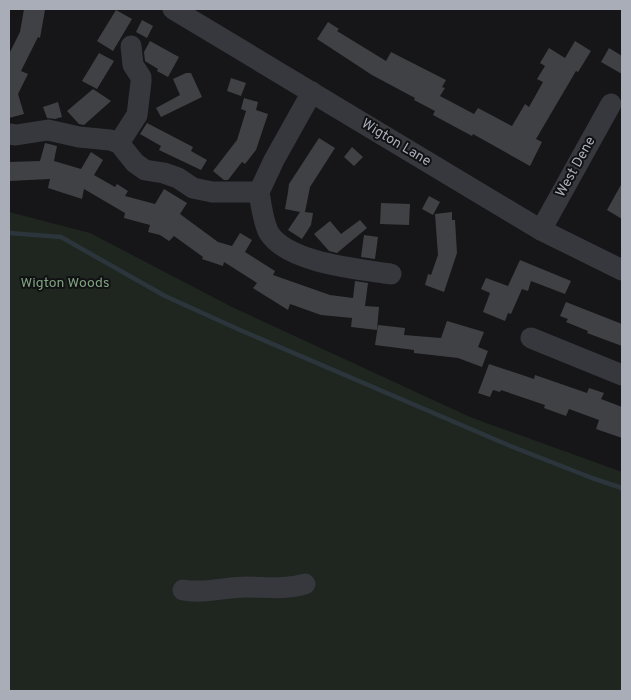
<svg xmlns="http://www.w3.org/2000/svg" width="631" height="700" font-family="Overpass,sans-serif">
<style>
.green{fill:#1e261f}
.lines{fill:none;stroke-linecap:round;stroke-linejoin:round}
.stream{stroke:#2c353c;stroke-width:4.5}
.building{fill:#404145}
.minor{stroke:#37383d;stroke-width:21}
.labels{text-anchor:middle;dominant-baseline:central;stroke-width:4;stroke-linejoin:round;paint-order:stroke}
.street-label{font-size:14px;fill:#a8adb8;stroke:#111113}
.park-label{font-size:14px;fill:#7fa381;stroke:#111113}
</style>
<rect width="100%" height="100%" fill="#161618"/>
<path class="green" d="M9,212L90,233L232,307L470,417L622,472V691H9Z"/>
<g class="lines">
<path class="stream" d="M9,233L61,237L165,296L240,330L508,445L592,478L622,488"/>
</g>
<g class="building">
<path d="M24,9L45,10L40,38L38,37L21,71L28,74L18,94L24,114L9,118V54L20,32Z"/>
<path d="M116,10L132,19L113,51L97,41Z"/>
<path d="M142,20L153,26L147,38L136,32Z"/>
<path d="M328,22L339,29L337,31L386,61L391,52L446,80L442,87L445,88L440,96L474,114L478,108L512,126L525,104L529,107L543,82L537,79L545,66L540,63L549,48L565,58L575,41L591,51L578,72L576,71L536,139L542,142L530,166L473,134L472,136L433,115L435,111L414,100L415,98L372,75L317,39Z"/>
<path d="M150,41L179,57L168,77L157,71L158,69L145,61L144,52Z"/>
<path d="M609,48L622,56V74L601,62Z"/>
<path d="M99,53L114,61L97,89L82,81Z"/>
<path d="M186,73H191L202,97L161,117L156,108L180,95L173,79Z"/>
<path d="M231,78L246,83L241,96L227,91Z"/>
<path d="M93,89L111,101L84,125L79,124L67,111Z"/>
<path d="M244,98L258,102L256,110L268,114L256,150L245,164L242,162L228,180H224L213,171L237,140L246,111L241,109Z"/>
<path d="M58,102L62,117L55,119L47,118L43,107Z"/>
<path d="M147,123L193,147L191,151L207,160L201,170L159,150L161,146L140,134Z"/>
<path d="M319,138L335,148L310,187L305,212L313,213L311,225L302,239L288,230L300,212L285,209L288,192L289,184Z"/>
<path d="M45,143L57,146L54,161L81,169L91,152L103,160L94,175L115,187L117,184L128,191L125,196L155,204L164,189L187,203L180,214L218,242L232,246L240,233L252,240L245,252L275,271L273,275L330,295L353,298L355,281L368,283L365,306L379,307L377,330L351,327L352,318L321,315L290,304L288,310L253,288L257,283L224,262L223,266L202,259L203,257L174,236L169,241L160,235L148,232L150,225L124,218L125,213L84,189L82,199L48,188L50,179L9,181V162L40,161Z"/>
<path d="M352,147L363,157L354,166L344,157Z"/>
<path d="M622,183V219L607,210Z"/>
<path d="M429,196L440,202L433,215L422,209Z"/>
<path d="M381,203L410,204L409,225L380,224Z"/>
<path d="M452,212V220H455L457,253L444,292L425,285L428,274L431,275L438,255L435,214Z"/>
<path d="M360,220L367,228L337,253L329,251L314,234L330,221L341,234Z"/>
<path d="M364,235L378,237L375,259L361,257Z"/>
<path d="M520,260L571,281L565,294L531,281L528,291L522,289L511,314L508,313L505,321L483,312L490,293L481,289L486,278L508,286Z"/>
<path d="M566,302L622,324V346L587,333L588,331L566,322L568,319L560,316Z"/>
<path d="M447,321L484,332L478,347L488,351L482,367L458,358L414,353V350L375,345L378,325L405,328L404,335L441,338Z"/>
<path d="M489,364L534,379L535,375L587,393L589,388L604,393L601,399L622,407V438L596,429L599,420L569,409L566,416L544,408L545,405L501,390L500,392L493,390L490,397L478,393Z"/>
</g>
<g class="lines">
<g class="minor">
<path d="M173,9L541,230L622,270"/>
<path d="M312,92L274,160L259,192C261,204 263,222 269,233C288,263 359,269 391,274"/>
<path d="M9,134L16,135L48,130L79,137L110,140L119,143L135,163L145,170L164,173L178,178L193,188L212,192H259"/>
<path d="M119,143L137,115L141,82V77L133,65L131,46"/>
<path d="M541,230L611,104"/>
<path d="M531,338L622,375"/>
<path d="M183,590C204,594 225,587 246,587C266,587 285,590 305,584"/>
</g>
</g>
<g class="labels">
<g class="street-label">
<text transform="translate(396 143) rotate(31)">Wigton Lane</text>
<text transform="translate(576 167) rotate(-61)">West Dene</text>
</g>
<g class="park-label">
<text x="65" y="283">Wigton Woods</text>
</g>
</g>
<rect width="631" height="700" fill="none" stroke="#a8adb8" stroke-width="20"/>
</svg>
